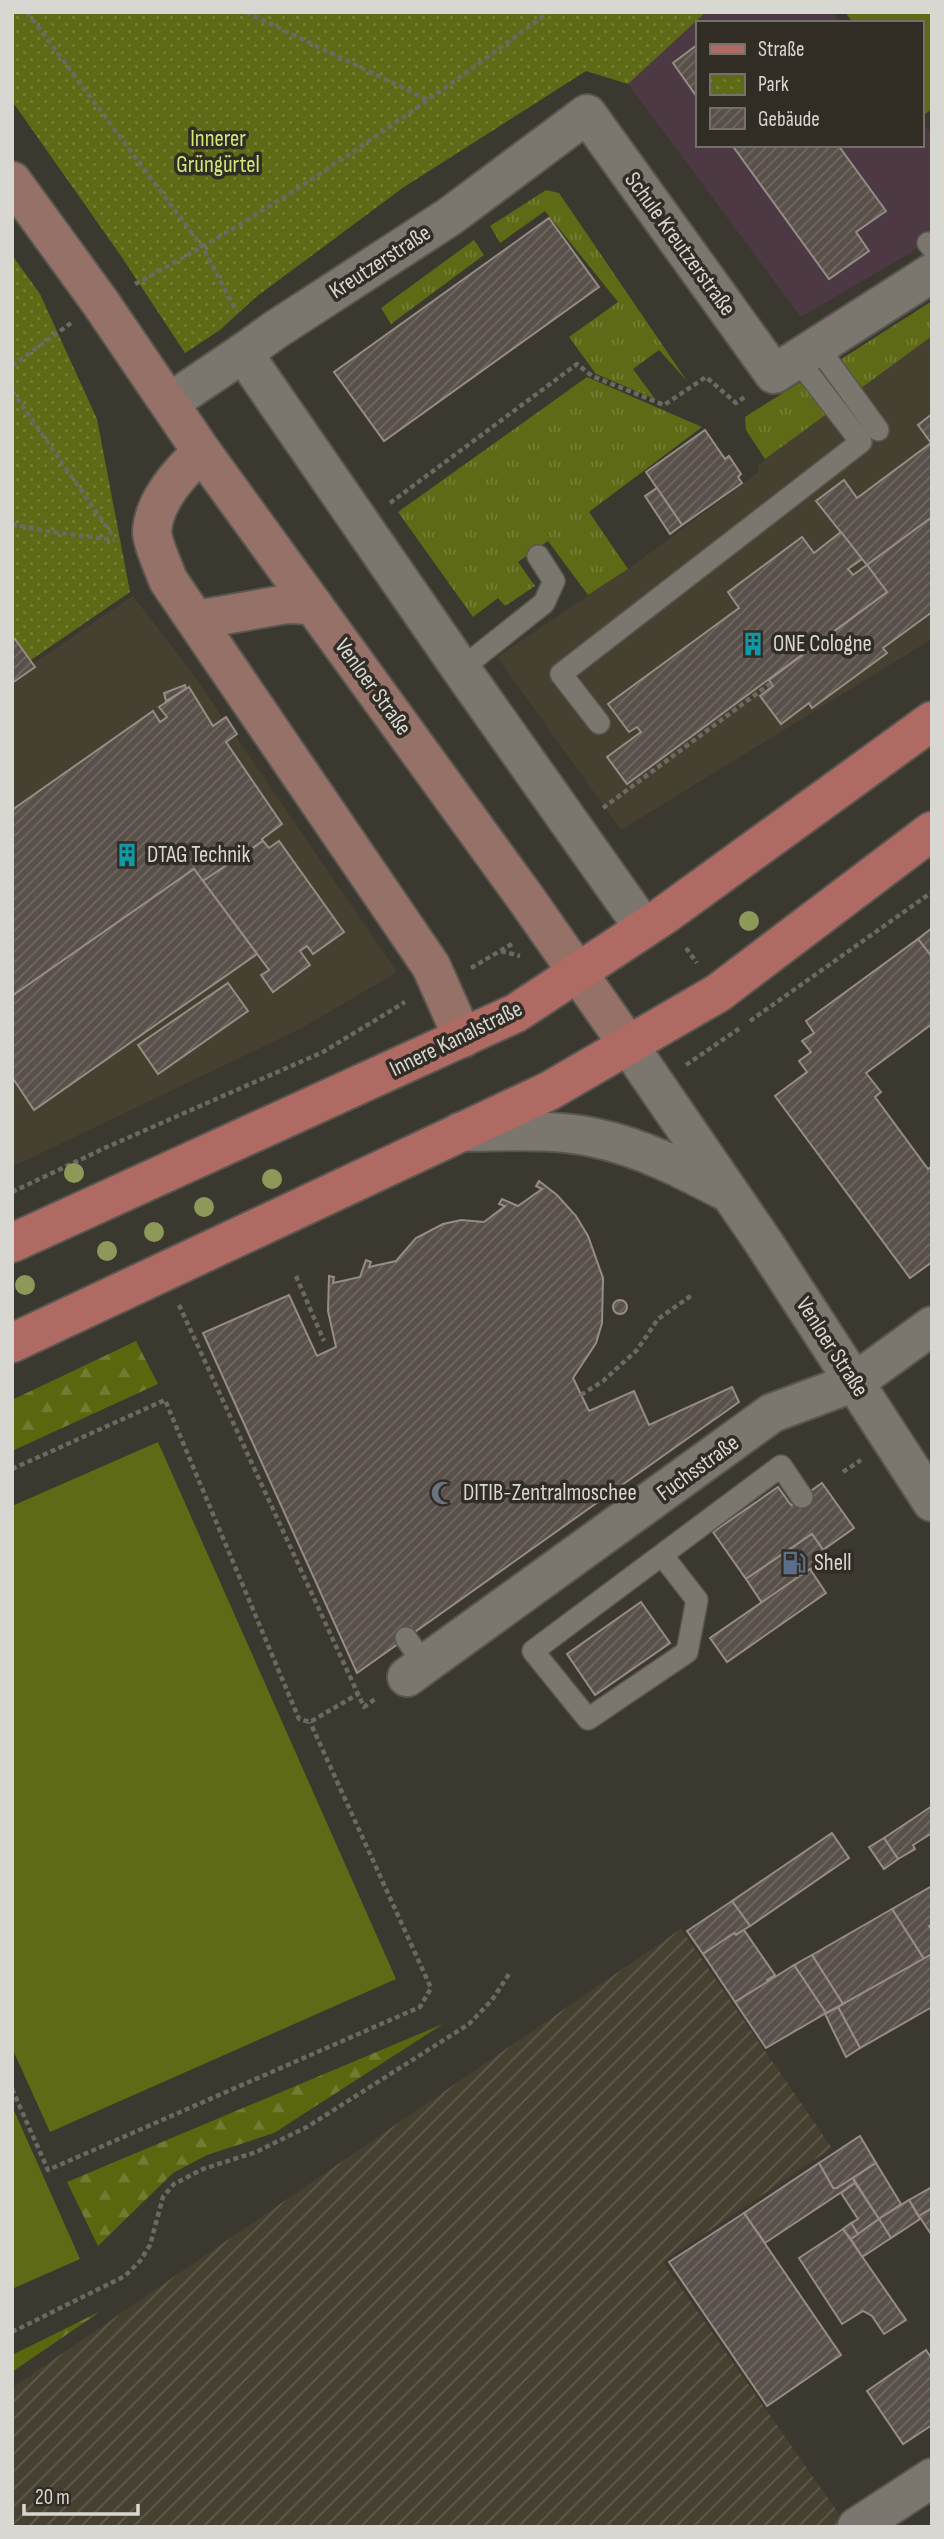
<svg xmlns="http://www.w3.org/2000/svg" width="944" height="2539" font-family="'Sofia Sans Condensed',sans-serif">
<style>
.built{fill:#464031}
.industrial{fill:url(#industrial-furrows)}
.education{fill:#4c3943}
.grass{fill:url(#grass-tufts)}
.forest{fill:url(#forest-firs)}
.park{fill:url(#park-dots)}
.pitch{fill:#5e6a15}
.building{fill:url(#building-hatch);stroke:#968c86;stroke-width:2}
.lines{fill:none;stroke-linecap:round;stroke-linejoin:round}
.lane-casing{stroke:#59564f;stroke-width:24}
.street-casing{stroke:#59564f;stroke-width:42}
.secondary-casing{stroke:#59564f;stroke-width:42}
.primary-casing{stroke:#59564f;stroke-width:42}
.path{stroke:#6b6961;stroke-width:4.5;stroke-dasharray:5 3.5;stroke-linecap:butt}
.lane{stroke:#7b776e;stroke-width:21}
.street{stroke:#7b776e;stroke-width:38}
.secondary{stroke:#957168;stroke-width:38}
.primary{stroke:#af6a63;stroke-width:38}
.tree{fill:#8e9858}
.labels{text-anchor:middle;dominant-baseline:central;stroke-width:7;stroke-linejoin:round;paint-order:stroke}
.park-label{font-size:23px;fill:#d2e679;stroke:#312d25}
.street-label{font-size:23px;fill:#d9d7d2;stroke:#312d25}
.poi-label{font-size:23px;fill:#d9d7d2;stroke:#312d25;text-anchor:start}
</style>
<defs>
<pattern id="industrial-furrows" width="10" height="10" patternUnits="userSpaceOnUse" patternTransform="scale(1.75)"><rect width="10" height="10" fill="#464031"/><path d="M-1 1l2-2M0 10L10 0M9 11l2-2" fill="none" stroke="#605b4e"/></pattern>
<pattern id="grass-tufts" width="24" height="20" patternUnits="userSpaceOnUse" patternTransform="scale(1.75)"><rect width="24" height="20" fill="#5e6a15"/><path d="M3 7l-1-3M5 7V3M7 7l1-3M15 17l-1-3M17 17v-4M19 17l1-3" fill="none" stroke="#747f36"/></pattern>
<pattern id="forest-firs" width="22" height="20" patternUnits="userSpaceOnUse" patternTransform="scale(1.75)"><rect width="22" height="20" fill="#5b660f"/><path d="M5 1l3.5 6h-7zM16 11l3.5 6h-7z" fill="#727b31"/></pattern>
<pattern id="park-dots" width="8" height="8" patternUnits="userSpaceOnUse" patternTransform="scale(1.75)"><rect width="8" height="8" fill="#5e6a15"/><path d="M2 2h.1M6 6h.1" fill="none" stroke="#747f36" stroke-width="1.8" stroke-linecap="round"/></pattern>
<pattern id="building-hatch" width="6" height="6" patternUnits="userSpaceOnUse" patternTransform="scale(1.75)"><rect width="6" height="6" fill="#59504a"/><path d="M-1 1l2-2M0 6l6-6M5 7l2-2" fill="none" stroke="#706863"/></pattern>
</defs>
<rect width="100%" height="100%" fill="#3b382f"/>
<g class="built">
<path d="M932,304V639L621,830L497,657L628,569L759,472L758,466L765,459L750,434Z"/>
<path d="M133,596L195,677L397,972L302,1028L12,1167V678Z"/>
</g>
<path class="industrial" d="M681,1929L832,2148L663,2262L848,2527H12V2388Z"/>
<path class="education" d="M706,12H833L840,23H697V145H921V127L925,125L932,134V240L801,317L628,84Z"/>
<g class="grass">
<path d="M546,190L559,193L687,381L659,350L633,369L655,399L596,374L569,337L618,302L545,211L500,243L490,226Z"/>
<path d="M474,240L484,255L391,324L381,308Z"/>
<path d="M932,301V336L857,391L835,363Z"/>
<path d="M587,377L702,427L589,512L628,569L588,595L548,541L518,562L535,586L505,606L498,598L473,617L398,512Z"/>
<path d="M802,381L828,413L765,459L746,430L745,417Z"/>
</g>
<g class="forest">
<path d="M136,1341L158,1384L12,1451V1400Z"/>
<path d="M443,2024L274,2133L207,2155L173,2173L98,2246L67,2182Z"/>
<path d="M101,2311L12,2372V2355Z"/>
</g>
<g class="park">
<path d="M12,12H706L628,84L586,71L404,187L256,297L220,330L185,353L121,256L12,101Z"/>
<path d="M12,255L40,294L97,419L130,592L12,673Z"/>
</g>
<g class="pitch">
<path d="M845,12H932V109L921,117V23H853Z"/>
<path d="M158,1442L396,1979L50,2132L12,2048V1506Z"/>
<path d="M12,2106L80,2259L12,2289Z"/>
</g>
<g class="building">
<path d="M697,45V97L673,63Z"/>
<path d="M732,145H838L886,211L856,232L869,251L829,279Z"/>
<path d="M549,218L599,287L384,441L334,372Z"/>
<path d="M932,414V517L867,565L816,501L844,480L857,498L931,443L918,425Z"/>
<path d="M705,430L725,459L729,456L741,474L738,477L742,483L682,525L646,472Z"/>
<path d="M657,488L682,525L670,534L645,496Z"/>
<path d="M932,517V612L883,648L887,653L812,708L809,703L781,724L760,696L773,686L769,680L887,592L867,565Z"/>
<path d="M841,532L862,559L848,569L853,575L867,565L887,592L627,784L607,757L641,732L637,727L629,732L608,704L739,608L728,592L802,537L814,553Z"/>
<path d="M15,639L35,667L12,683V641Z"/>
<path d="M185,685L186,689L166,701L164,693Z"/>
<path d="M189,687L213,726L226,717L237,734L226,742L282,824L262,839L263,841L203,881L194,869L12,996V810L153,711L160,722L167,717L159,707Z"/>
<path d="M263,841L269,848L279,841L344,932L313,954L307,946L300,951L310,965L273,992L261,975L269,970L203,881Z"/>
<path d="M194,869L257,954L34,1110L12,1077V996Z"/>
<path d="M932,928V957L918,939Z"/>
<path d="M918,939L932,957V1024L866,1073L881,1092L875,1097L928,1169L932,1166V1262L910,1278L775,1096L807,1072L799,1061L811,1052L802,1041L814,1033L806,1021Z"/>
<path d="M228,983L248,1011L158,1074L138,1045Z"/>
<path d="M539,1181L557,1195L576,1216L588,1236L603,1278L602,1323L596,1343L573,1378L589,1411L634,1391L649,1425L732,1387L739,1402L357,1673L203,1333L289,1295L317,1356L336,1347L328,1311L329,1276L334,1277L333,1283L360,1277L366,1260L371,1262L369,1267L396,1261L416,1238L443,1224L461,1220L484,1222L505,1206L499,1204L502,1199L518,1206L542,1189L536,1186Z"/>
<circle cx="620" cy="1307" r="7"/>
<path d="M822,1483L854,1528L823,1550L812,1534L746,1579L713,1532L778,1487L791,1505Z"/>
<path d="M812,1534L828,1557L762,1603L746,1579Z"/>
<path d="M810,1569L826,1593L727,1662L710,1638Z"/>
<path d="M641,1602L670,1643L595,1695L567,1654Z"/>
<path d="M932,1806V1833L913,1845L915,1849L898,1859L884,1838Z"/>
<path d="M832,1833L849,1858L750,1926L732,1901Z"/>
<path d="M884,1838L898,1859L884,1869L869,1847Z"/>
<path d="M932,1886V1925L929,1926L932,1930V1954L924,1959L892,1909Z"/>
<path d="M732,1901L750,1926L703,1954L687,1931Z"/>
<path d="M892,1909L924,1959L843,2004L812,1955Z"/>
<path d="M744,1930L775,1975L767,1980L768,1982L735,2002L703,1954L734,1933L736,1935Z"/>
<path d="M932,1954V2007L860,2048L838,2007Z"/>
<path d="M812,1955L843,2004L826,2013L794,1965Z"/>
<path d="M794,1965L826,2013L766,2048L735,2002Z"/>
<path d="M838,2007L860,2048L846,2057L825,2014Z"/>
<path d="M860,2136L876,2163L837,2188H833L819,2163Z"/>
<path d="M819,2163L833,2188H837L853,2178L855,2183L765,2243L744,2213Z"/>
<path d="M876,2163L901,2204L879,2219L853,2178Z"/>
<path d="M855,2183L879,2219L858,2234L851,2223L858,2219L841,2193Z"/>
<path d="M932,2187V2208L919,2216L909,2200Z"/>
<path d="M909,2200L920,2219L891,2238L879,2219Z"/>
<path d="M932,2208V2234H931L919,2216Z"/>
<path d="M744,2213L841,2355L767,2406L669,2262Z"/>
<path d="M879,2219L891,2238L862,2257L851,2239Z"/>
<path d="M851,2223L858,2234L851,2239L843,2229Z"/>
<path d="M843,2229L906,2320L884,2334L872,2316L863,2311L842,2324L799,2258Z"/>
<path d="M926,2350L932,2359V2425L903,2444L867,2391Z"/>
</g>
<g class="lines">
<g class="lane-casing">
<g id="lane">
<path d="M928,243L932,248"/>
<path d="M817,346L878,430"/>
<path d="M461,669L544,603L554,581L538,556"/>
<path d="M599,723L561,674L861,442L797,359"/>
<path d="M662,1555L697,1600L687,1652L588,1719L533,1651L781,1466L802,1497"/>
<path d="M406,1638L425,1666"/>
</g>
</g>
<g class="street-casing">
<g id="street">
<path d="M243,353L461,669L644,928"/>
<path d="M169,403L243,353L275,330L449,217L587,114L774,374L932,273"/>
<path d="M629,1046L764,1243L932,1502"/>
<path d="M460,1132C505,1132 552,1128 596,1138C643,1148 685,1170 727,1192"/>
<path d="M407,1677L772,1413L855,1382L932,1326"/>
<path d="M857,2527L932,2478"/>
</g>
</g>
<g class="secondary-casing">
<g id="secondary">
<path d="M12,181L100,302L202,452L527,900L629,1046"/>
<path d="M202,452C181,471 154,500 152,531C152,543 164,568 168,580L431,966L463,1038"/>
<path d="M196,620L287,604L313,605"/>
</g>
</g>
<g class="primary-casing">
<g id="primary">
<path d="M12,1243L516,1013L663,916L932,721"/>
<path d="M12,1343L549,1091L718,993L932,831"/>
</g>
</g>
<g class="path">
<path d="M27,12L203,248L237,312"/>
<path d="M246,12L428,100"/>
<path d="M135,284C281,207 416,110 549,12"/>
<path d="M12,366L71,323"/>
<path d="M12,391L113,536"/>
<path d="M390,503L577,364L592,376L664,405L706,377L736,403L746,396"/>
<path d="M12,524L45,531L115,540"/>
<path d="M603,808L771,683"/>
<path d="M686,948L697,963"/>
<path d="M501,951L520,956"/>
<path d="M471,968L512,944"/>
<path d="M750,1021L932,892"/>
<path d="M686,1065L740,1028"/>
<path d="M12,1192L107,1147L323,1052L405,1002"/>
<path d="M296,1276L324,1341"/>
<path d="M179,1305L364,1707L375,1699"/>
<path d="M581,1395L603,1381L637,1350L658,1319L692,1295"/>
<path d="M12,1469L165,1400L299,1719L310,1722L358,1694"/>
<path d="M843,1472L861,1460"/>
<path d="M12,2089L48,2170L420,2007L431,1988L310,1722"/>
<path d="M12,2332L125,2276L140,2261L150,2245L163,2197L174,2184L203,2169L256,2152L307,2127L469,2024L492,2000L509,1974"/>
</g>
<use href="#lane" class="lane"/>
<use href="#street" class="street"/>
<use href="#secondary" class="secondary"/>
<use href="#primary" class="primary"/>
</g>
<g class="tree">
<circle cx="749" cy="921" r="10"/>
<circle cx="74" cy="1173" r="10"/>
<circle cx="272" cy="1179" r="10"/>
<circle cx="204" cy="1207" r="10"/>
<circle cx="154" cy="1232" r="10"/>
<circle cx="107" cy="1251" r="10"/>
<circle cx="25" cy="1285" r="10"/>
</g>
<defs>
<g id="building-bare" transform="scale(1.89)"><path d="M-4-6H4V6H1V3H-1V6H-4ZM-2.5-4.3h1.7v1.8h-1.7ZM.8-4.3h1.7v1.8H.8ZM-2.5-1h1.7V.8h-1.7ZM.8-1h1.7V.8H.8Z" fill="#0f9aa8" stroke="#312d25" stroke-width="2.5" paint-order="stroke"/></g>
<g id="mosque-bare" transform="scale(1.89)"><path d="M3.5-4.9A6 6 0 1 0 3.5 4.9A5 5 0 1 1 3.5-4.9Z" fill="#6b7280" stroke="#312d25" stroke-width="2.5" paint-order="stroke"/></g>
<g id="fuel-bare" transform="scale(1.89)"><path d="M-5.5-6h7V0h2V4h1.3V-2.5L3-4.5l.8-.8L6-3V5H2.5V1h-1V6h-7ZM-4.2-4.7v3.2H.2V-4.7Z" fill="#5c6f8a" stroke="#312d25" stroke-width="2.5" paint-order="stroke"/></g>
</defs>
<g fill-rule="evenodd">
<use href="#building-bare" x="753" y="644"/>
<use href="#building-bare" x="127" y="855"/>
<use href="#mosque-bare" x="443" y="1493"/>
<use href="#fuel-bare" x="794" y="1563"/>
</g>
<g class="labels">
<g class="park-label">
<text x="218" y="139">Innerer<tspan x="218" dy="26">Grüngürtel</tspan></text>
</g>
<g class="street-label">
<text transform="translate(680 244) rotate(54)">Schule Kreutzerstraße</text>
<text transform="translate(380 262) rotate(-33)">Kreutzerstraße</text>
<text transform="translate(373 687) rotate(54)">Venloer Straße</text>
<text transform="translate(456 1039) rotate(-26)">Innere Kanalstraße</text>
<text transform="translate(832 1347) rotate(57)">Venloer Straße</text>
<text transform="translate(698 1468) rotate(-36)">Fuchsstraße</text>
</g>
<g class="poi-label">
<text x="773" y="644">ONE Cologne</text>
<text x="147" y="855">DTAG Technik</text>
<text x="463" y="1493">DITIB-Zentralmoschee</text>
<text x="814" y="1563">Shell</text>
</g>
</g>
<rect width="944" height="2539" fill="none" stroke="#d9d7d2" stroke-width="28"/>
<rect x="696" y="21" width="228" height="126" fill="#312d25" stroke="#74716a" stroke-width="2"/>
<rect x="710" y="44" width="35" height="10" fill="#af6a63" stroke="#74716a" stroke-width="2"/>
<text x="758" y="56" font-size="21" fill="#d9d7d2">Straße</text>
<rect x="710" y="74" width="35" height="21" fill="url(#park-dots)" stroke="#74716a" stroke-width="2"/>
<text x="758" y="91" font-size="21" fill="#d9d7d2">Park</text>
<rect x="710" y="108" width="35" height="21" fill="url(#building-hatch)" stroke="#74716a" stroke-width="2"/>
<text x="758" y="126" font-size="21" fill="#d9d7d2">Gebäude</text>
<path d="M24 2504v10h114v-10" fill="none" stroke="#d9d7d2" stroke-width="3.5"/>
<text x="35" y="2504" font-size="21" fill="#d9d7d2" stroke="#312d25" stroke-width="5" paint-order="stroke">20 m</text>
</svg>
